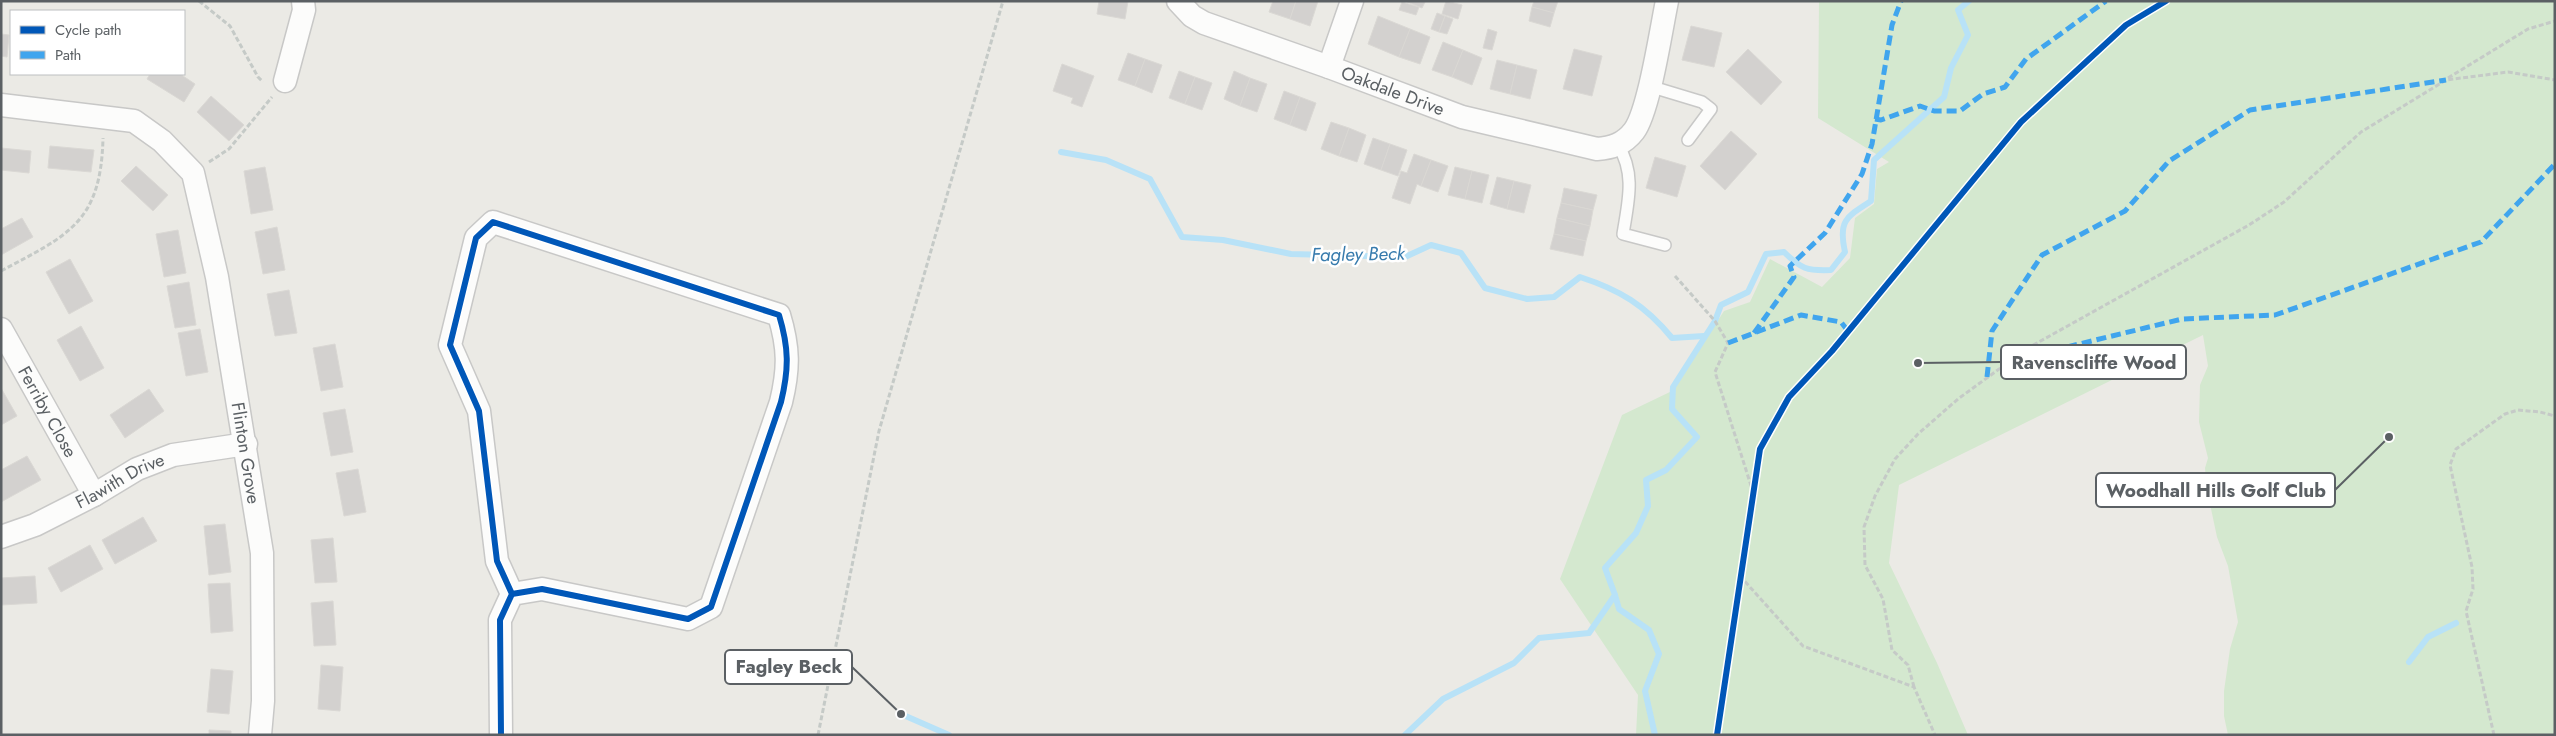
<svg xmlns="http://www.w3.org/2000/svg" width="2556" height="736" font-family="Jost,sans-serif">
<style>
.green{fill:#d4e8cf}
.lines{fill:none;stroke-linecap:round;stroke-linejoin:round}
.stream{stroke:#b8e2f7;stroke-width:6}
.building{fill:#d3d1cf;stroke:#dad8d4}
.service-casing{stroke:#c8c8c7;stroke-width:14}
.minor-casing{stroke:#c8c8c7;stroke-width:25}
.path{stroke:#c5cac7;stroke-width:3;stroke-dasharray:5 2.5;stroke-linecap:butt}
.service{stroke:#fcfcfb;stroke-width:11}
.minor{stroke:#fcfcfb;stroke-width:22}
.quiet{stroke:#40a5ee;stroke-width:5;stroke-dasharray:10 5;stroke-linecap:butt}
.cycleway-casing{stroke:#fff;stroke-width:9}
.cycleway{stroke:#0057b8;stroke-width:6}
.labels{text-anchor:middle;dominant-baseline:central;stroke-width:5;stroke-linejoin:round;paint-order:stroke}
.street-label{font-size:18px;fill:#5b6064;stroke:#fff}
.water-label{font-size:19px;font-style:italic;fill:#377bad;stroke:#fff}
.leader{fill:none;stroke:#5b6064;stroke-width:2}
.callout-dot{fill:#5b6064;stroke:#fff;stroke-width:2}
.callout{fill:#fff;stroke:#5b6064;stroke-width:2}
.callout-label{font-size:19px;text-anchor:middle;font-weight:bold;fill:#5b6064}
</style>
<rect width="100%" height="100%" fill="#ebeae5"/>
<path class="green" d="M1819,1H2555V735H2228L2224,716V691L2230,649L2238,622L2228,566L2217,537L2207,490L2205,468L2208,458L2199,422L2200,385L2208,366L2203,335L1899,485L1889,563L1937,663L1968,735H1636L1638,695L1560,579L1622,415L1672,391L1724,311L1750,302L1770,259L1822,287L1850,258L1855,218L1874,204L1877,169L1889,162L1818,118Z"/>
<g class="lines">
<g class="stream">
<path d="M1061,152L1106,160L1150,179L1182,237L1223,240L1291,254L1405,257L1431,245L1461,253L1485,288L1527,299L1554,297L1580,277C1620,290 1645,305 1672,338L1704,336"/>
<path d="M1615,595L1619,609L1649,630L1659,654L1645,691L1655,735"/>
<path d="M2409,662L2428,637L2456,623"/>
<path d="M901,714L949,735"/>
<path d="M1405,735L1443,699L1514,663L1539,638L1589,633L1615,595L1605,568L1636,533L1648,506L1646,480L1666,470L1697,437L1672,409L1673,387L1715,321L1721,305L1748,292L1766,254L1784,252C1801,269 1807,271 1831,270L1845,252C1838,221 1846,217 1871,201L1874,160L1944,97L1951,68L1968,35L1958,10L1969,1"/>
</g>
</g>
<g class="building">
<path d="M1099,1H1128L1125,19L1097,14Z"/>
<path d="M1273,1H1296L1290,19L1269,12Z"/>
<path d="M1296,1H1318L1310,26L1290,19Z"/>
<path d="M1405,1H1423L1425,2L1422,8Z"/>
<path d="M1446,1L1462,5L1458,19L1442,14Z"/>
<path d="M1534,1H1558L1554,13L1532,7Z"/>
<path d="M1402,2L1419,7L1416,15L1399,10Z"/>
<path d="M1532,7L1554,13L1550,27L1529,21Z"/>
<path d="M1437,13L1445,16L1439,32L1431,29Z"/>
<path d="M1378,16L1410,29L1399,57L1368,44Z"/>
<path d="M1445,16L1453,19L1447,34L1439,32Z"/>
<path d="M1691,26L1722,33L1714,67L1682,60Z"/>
<path d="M1410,29L1430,37L1420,64L1399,57Z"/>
<path d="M1488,29L1497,32L1492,50L1483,48Z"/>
<path d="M1,34L9,35L7,57L1,56Z"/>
<path d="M1443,42L1463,50L1452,77L1432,70Z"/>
<path d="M1574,49L1602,56L1592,96L1563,89Z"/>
<path d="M1748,49L1782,82L1761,105L1726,72Z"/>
<path d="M1463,50L1482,58L1472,85L1452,77Z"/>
<path d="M1128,53L1145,59L1135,86L1118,80Z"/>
<path d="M1145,59L1162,65L1152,93L1135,86Z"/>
<path d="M1497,60L1517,65L1510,94L1490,89Z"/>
<path d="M1062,64L1094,76L1082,107L1071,103L1073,98L1053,91Z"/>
<path d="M1517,65L1537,70L1530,99L1510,94Z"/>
<path d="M1179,71L1195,77L1185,104L1169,98Z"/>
<path d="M1234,71L1250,78L1240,106L1224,99Z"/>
<path d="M150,74H180L195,84L184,102L147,79Z"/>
<path d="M1195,77L1212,83L1202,110L1185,104Z"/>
<path d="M1250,78L1267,84L1257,112L1240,106Z"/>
<path d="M1284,91L1300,97L1290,125L1274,119Z"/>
<path d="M211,96L244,125L229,141L197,112Z"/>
<path d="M1300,97L1316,103L1306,131L1290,125Z"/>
<path d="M1331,122L1349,128L1339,156L1321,149Z"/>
<path d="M1349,128L1366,135L1357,162L1339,156Z"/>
<path d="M1731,131L1757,154L1725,190L1700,166Z"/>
<path d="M1373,138L1390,144L1381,170L1364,164Z"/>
<path d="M1390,144L1407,150L1398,176L1381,170Z"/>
<path d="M50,146L94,150L91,172L48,168Z"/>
<path d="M1,148L31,151L29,173L1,170Z"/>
<path d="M1414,154L1431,160L1421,186L1417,184L1410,204L1392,198L1401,171L1407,173Z"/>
<path d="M1655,157L1686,166L1677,197L1646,188Z"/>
<path d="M1431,160L1448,166L1438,192L1421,186Z"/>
<path d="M136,166L168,195L153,211L121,181Z"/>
<path d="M265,167L273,210L251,214L244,171Z"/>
<path d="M1455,167L1472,171L1465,199L1448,195Z"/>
<path d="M1472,171L1489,175L1482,203L1465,199Z"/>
<path d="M1497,177L1514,181L1507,209L1490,204Z"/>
<path d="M1514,181L1531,185L1524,213L1507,209Z"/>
<path d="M1564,188L1597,195L1593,210L1561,203Z"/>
<path d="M1561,203L1593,210L1590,226L1557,218Z"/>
<path d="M22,218L33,237L1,255V229Z"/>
<path d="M1557,218L1590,226L1586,241L1554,234Z"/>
<path d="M277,227L285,270L263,274L255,232Z"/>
<path d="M178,230L186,273L164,277L156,234Z"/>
<path d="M1554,234L1586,241L1583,256L1550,249Z"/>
<path d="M70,259L93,301L69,314L46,272Z"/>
<path d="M189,282L196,325L175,328L167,286Z"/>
<path d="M289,290L297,333L275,336L267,294Z"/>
<path d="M81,326L104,368L80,381L57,340Z"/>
<path d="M200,329L208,372L186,376L178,333Z"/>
<path d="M335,344L343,387L321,391L313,348Z"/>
<path d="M1,388L17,416L1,425Z"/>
<path d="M149,389L164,411L125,438L110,415Z"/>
<path d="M345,409L353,452L331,456L323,413Z"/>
<path d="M27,456L41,480L1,502V470Z"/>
<path d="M358,469L366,512L344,516L336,473Z"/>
<path d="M143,517L157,541L115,564L102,540Z"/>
<path d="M225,524L231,572L209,575L204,526Z"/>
<path d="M333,538L337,582L315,583L311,540Z"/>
<path d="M90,545L103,569L61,592L48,568Z"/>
<path d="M35,576L37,603L1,605V578Z"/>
<path d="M230,583L233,631L211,633L208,584Z"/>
<path d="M333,601L336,645L314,646L311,603Z"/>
<path d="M321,665L343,667L340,711L318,709Z"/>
<path d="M211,669L233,671L229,714L207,712Z"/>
<path d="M209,730L231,731V735H209Z"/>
</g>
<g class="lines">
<g class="service-casing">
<g id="service">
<path d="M1649,86L1702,102L1711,109L1688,140"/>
<path d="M1618,145C1636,174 1628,202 1623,234L1665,245"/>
</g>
</g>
<g class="minor-casing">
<g id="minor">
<path id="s1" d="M1178,1L1192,16L1204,23L1329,67L1462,117L1597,149C1612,148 1624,144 1634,131C1649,111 1661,30 1667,1"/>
<path d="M1329,67L1352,1"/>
<path d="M285,81L304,10L303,1"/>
<path id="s2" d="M1,105L134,121L162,141L193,173L217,277L262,553L263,701L260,735"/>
<path id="s3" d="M1,329L94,495"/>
<path id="s4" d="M1,537L35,525L94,495L137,469L173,455L246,444"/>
<path d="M501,735L500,620L512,594L542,589L688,619L711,607L781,402C789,369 789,348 779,315L493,222L476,238L450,345L479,411L497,561L512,594"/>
</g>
</g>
<g class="path">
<path d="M199,1L230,26L258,77L263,82"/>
<path d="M2448,78L2528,29L2555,21"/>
<path d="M209,162L229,149L272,97"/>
<path d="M1,271C68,235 101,223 103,138"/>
<path d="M1675,276L1715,321L1728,343L1715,372L1753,492"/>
<path d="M1740,576L1803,646L1914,687L1935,735"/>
<path d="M1914,687L1908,665L1892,650L1883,599L1865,565L1864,527L1875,496L1895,459L1918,434L1958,399L2028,348L2249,225L2284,202L2361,132L2446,80L2508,72L2555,80"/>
<path d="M818,735L879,431L1003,1"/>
<path d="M2494,735L2466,611L2473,589L2472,567L2450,465L2456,449L2505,414L2518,410L2540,412L2555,416"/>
</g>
<use href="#service" class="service"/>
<use href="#minor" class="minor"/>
<g class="quiet">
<path d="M1875,119L1881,120L1920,106L1934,111H1960L1983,94L2005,87L2026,59L2106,1"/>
<path d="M1754,333L1794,277L1790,266L1825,233L1862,174L1872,144L1892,25L1901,1"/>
<path d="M1728,343L1801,315L1841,322L1848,331"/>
<path d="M2009,361L2182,319L2275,315L2481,242L2555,164"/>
<path d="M1987,377L1992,331L2042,255L2125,211L2169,161L2250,110L2446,80"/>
</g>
<g class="cycleway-casing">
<g id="cycleway">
<path d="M501,735L500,620L512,594L542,589L688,619L711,607L781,402C789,369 789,348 779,315L493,222L476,238L450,345L479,411L497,561L512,594"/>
<path d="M1717,735L1760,449L1789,397L1832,351L2021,122L2126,25L2166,1"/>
</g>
</g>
<use href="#cycleway" class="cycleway"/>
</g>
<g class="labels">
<g class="street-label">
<text stroke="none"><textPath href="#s1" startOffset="235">Oakdale Drive</textPath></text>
<text stroke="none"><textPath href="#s3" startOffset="95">Ferriby Close</textPath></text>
<text stroke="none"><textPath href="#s2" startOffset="498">Flinton Grove</textPath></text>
<text stroke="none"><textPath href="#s4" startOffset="132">Flawith Drive</textPath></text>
</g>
<g class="water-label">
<text transform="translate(1358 254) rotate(-1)">Fagley Beck</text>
</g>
</g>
<path class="leader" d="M1918 363L2001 362M2389 437L2335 490M901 714L852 667"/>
<g class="callout-dot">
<circle cx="1918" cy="363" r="5"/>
<circle cx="2389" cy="437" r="5"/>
<circle cx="901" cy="714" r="5"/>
</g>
<g class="callout">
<rect x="2001" y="345" width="185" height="34" rx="5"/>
<rect x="2096" y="473" width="239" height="34" rx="5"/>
<rect x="725" y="650" width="127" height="34" rx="5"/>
</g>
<g class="callout-label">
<text x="2094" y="369">Ravenscliffe Wood</text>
<text x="2216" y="497">Woodhall Hills Golf Club</text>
<text x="789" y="673">Fagley Beck</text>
</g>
<rect width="2556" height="736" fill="none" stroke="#5b6064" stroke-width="5"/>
<rect x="10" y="10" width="175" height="65" fill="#ffffff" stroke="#bdbfc1"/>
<rect x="20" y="26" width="25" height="8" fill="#0057b8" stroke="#bdbfc1"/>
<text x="55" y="35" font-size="15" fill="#5b6064">Cycle path</text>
<rect x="20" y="51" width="25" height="8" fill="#40a5ee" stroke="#bdbfc1"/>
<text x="55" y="60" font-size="15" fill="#5b6064">Path</text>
</svg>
